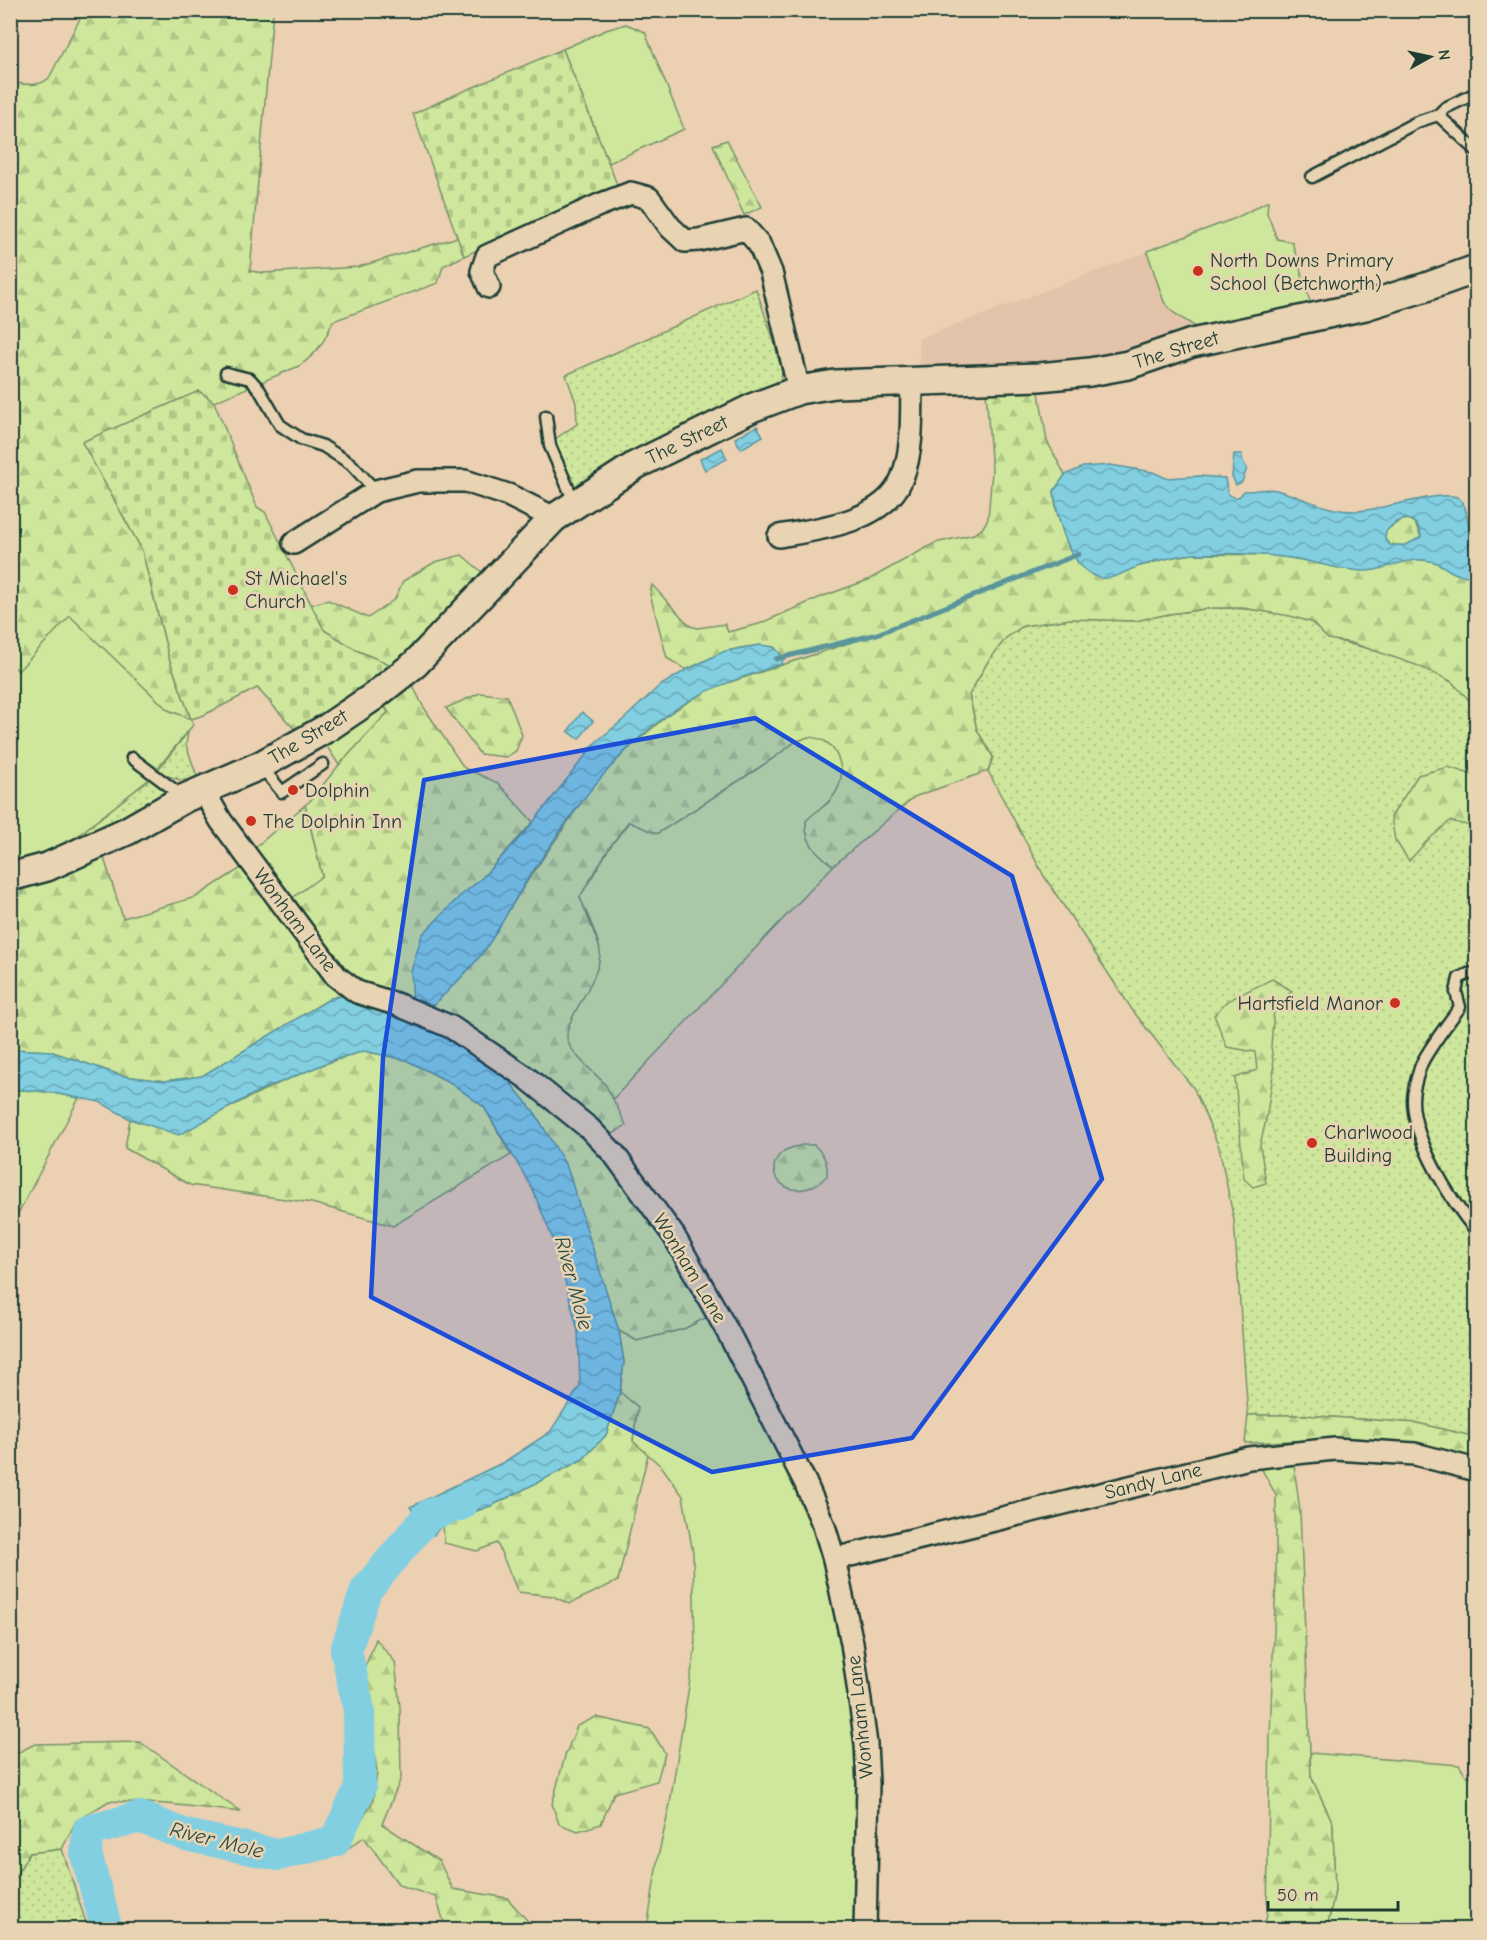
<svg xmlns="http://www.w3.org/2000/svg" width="1487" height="1940" font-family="'Comic Neue',sans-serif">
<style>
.built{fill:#e3c3aa}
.grass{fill:url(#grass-dots);stroke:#769268;stroke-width:1.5}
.forest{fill:url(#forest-firs);stroke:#769268;stroke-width:1.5}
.cemetery{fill:url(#cemetery-stones);stroke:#769268;stroke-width:1.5}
.garden{fill:#cee79c;stroke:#769268;stroke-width:1.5}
.water{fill:url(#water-waves);stroke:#5a959c;stroke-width:1.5;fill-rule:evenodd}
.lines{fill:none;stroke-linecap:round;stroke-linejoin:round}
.stream{stroke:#5a959c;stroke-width:5}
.river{stroke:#82cfe2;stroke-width:32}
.service-casing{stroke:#1f3d34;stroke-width:15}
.minor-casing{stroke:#1f3d34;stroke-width:26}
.tertiary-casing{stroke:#1f3d34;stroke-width:32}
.service{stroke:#e8d4b2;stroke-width:10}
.minor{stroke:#e8d4b2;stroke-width:21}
.tertiary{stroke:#e8d4b2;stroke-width:27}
.marked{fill:#1d4ed8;fill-opacity:0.2;stroke:#1d4ed8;stroke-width:4.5;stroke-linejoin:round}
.poi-dot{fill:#c8321e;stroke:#e8d4b2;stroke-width:2}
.labels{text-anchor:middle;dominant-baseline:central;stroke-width:5;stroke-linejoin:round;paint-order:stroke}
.poi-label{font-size:20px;fill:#1f3d34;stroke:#e8d4b2;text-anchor:start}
.street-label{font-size:20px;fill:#1f3d34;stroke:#e8d4b2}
.water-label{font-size:21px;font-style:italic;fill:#294c45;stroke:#e8d4b2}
</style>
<defs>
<pattern id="grass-dots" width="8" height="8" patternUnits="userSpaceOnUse" patternTransform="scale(1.5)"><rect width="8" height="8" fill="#cee79c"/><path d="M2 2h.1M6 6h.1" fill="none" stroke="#b0c787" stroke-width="1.8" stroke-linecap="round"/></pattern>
<pattern id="forest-firs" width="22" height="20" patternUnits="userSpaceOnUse" patternTransform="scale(1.5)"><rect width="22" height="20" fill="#cee79c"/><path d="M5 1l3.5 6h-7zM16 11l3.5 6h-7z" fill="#b0c787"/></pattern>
<pattern id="cemetery-stones" width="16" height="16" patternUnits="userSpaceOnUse" patternTransform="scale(1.5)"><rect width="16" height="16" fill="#cee79c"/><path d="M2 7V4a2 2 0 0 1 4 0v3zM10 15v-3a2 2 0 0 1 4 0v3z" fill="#b0c787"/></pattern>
<pattern id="water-waves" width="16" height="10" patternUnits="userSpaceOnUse" patternTransform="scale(1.5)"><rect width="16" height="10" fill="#82cfe2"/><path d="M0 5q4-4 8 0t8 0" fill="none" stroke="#6aa9b8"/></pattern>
</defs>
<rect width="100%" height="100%" fill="#ecd0b2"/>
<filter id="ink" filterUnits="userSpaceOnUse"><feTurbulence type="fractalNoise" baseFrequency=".0167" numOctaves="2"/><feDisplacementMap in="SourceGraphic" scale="12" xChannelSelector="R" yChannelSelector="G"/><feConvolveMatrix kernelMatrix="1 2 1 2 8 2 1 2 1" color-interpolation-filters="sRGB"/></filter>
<g filter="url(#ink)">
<path class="built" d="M1268,201L1267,213L1277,239L1292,242L1311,305L1197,328L1179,333L1137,351L1099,362L920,371L919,339L1236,218Z"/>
<g class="grass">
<path d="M756,289L773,338L782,372L778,389L575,494L555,439L577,424L576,403L566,375Z"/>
<path d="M1213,608C1245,608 1279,610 1309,621C1320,625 1323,638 1338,641C1375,650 1417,660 1450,681C1460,688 1468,698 1476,707V1437L1417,1423L1303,1415H1248L1234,1220L1219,1147L1194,1089L1133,1011L1044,876L988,771L993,757L977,730L969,695L987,663L1006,638L1023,626L1070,619L1135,621L1169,614Z"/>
<path d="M188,732L186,745L198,779L180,780L156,772Z"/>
<path d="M151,778L165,792L163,798L75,847L71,841Z"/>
<path d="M25,885L11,916V886Z"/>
<path d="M62,1849L88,1929L11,1930V1884L29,1853Z"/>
</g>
<g class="forest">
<path d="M84,11H273L250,271L264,273L358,267L458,237L464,256L443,266L438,283L333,321C325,341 317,354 299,366L214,402L199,391L82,442L142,550L169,658L191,719L168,710L18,672L11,663L10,82C24,84 38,88 49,78Z"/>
<path d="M727,140L762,207L744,215L713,145Z"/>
<path d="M1038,387L1047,441L1065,475L1054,491L1056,509L1069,549L1089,571L1102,578L1115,576L1136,567L1173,557L1193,554L1270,555L1296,559L1385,539L1386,531C1419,502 1415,533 1428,552C1440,568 1458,575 1476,577V707L1451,681L1416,665L1352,643L1328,639L1311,622L1290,616L1243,608H1213L1169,614L1135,621L1070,619L1023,626L1006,638L987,663L969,695L977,730L993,757L988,771L914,797L833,866C817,853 804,844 806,821L811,815L829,802L795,742L771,760L657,834L628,822L610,847L580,897L601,951L598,967L588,992L572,1019L570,1046L606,1085L626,1125L610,1136L428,1011L484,950L524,886L593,785L627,750L670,713L709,689L864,638L783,657L774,647C740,642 716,655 686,670L667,658L650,594L652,585L690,626L698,628L725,624L728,632L759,624L821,597L868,580L935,543L974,534L982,529L988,519L992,471L986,392Z"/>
<path d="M462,555L483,573L396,667L358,651L324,630L310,605L328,600L368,618L395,599L403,581L435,562Z"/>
<path d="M410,680L423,706L464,768L498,783L533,822L482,878L413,1006L347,978L287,902L322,875L305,805L310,801L339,765L388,712L381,702Z"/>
<path d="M480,693L507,696L522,735L516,751L506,757L480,754L446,708Z"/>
<path d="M1448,767L1476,776V823L1471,826L1450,821L1427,841L1409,861L1395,840L1391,817L1418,775Z"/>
<path d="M104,858L123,918L196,897L241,868L272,903L332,988L346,995L331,998L202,1076L165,1081L123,1076L50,1051L11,1049V916L25,885Z"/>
<path d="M1272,979L1292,991L1274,1009L1271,1046L1274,1069L1266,1120L1260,1145L1266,1183L1253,1187L1244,1179L1235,1078L1257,1070L1255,1052L1227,1047L1214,1015L1227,1001Z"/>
<path d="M364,1051L406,1060L451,1083L484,1107L511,1155L393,1226L312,1203L190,1185L125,1148L130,1119L179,1134C239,1102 298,1070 364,1051Z"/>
<path d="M499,1069L597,1142L644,1203L711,1315L684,1329L637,1341L619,1331L596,1262Z"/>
<path d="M802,1145H814C824,1154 828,1162 827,1176C792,1210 756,1172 784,1151C789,1148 796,1147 802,1145Z"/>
<path d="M620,1392L638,1407L633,1440L648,1454L618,1581L569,1604L553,1596L518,1592L497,1543L477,1551L444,1543L443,1523L493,1505L582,1460L606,1435Z"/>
<path d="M1248,1415H1303L1417,1423L1476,1437V1460L1418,1445L1357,1438L1245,1443Z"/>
<path d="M1294,1465L1300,1512L1311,1776L1333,1823L1335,1891L1327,1929H1263L1267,1915L1270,1736L1276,1580V1495L1260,1466Z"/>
<path d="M376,1639L395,1662L400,1707L401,1778L382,1824L439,1861L453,1889L507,1898L535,1929H446L436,1897L399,1885L364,1837L340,1854L338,1849L354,1832L373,1801L377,1773L365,1667Z"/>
<path d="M596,1717L650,1729L665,1753L657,1781L614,1793L601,1824L578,1831L559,1824L552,1804L565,1756L577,1726Z"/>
<path d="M140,1742L241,1812L168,1804L109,1801L76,1821L62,1849L29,1853L11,1884V1756L35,1744Z"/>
</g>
<g class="cemetery">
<path d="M563,49L618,187L464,256L413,114L450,97Z"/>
<path d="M199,391L214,402L257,507L265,512L324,630L358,651L396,667L298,733L257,688L204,715L191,719L169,658L142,550L82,442Z"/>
</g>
<g class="garden">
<path d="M626,24L645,32L684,129L609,163L563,49L606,30Z"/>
<path d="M1268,201L1267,213L1277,239L1292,242L1311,305L1197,328L1174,313L1164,302L1147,251L1236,218Z"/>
<path d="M70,616L168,710L191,719L193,725L148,780L71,841L39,855L11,861L10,663L18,671Z"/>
<path d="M381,702L388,712L339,765L322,739Z"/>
<path d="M808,737C820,738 829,741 835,752C845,769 843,789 827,803C820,810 812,814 806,821C804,844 818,853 833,866L613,1099C610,1094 608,1088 604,1083C594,1072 568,1052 567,1037C565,1018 600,981 600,953C601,942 585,910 580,897L610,847L629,822L657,834L771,760L795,742Z"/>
<path d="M305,805L322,876L287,902L251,851Z"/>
<path d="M11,1089L48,1092L79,1098L11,1227Z"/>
<path d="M711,1315L797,1475L834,1581L860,1771L857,1788L859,1816L856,1929H647L658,1857L669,1809L695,1649L693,1553L683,1496L662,1467L633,1441L638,1407L620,1392L624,1362L619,1331L637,1341L684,1329Z"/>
<path d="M1310,1753L1459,1765L1466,1776L1476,1775V1929H1327L1335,1891L1333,1823L1311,1776Z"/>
</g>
<g class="water">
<path d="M757,426L763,436L741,449L735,438Z"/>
<path d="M722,448L727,459L705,470L700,459Z"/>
<path d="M1234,454H1242V460L1247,468L1242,482L1236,485L1232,476Z"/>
<path d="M1110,465L1153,472L1166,478L1199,476L1225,478L1228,494L1235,498L1240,496L1244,491C1255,492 1265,487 1276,490C1304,497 1327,512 1357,511C1384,510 1435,491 1457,497C1472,507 1462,526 1476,536V577C1469,576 1461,576 1454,573C1445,569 1440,562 1430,561C1403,556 1386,572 1363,571C1339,570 1318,563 1296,559C1263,553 1228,553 1195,554C1176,555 1156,561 1137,567C1127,570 1114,580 1102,578C1069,572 1057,518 1054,491L1065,475L1083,467ZM1405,519C1414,520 1421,527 1421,537L1406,545H1390L1385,539L1386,531L1396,522Z"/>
<path d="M760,645L774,647L783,657L782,664C743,677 704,688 670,713C608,757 565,822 524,885C510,907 499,930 484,951C468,973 447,991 428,1011L413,1006L411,971L422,935L459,897L482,878L527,830L596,742L624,719L658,687L686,670L725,651Z"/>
<path d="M582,712L593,721L579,739L568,731Z"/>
<path d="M346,995L421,1021L499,1069L535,1113L567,1167L619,1331L624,1362L620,1392L606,1435L582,1460L493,1505L443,1523L434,1535L410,1507L504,1462L550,1432L580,1386L578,1331L556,1247L532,1188L484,1107L451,1083L406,1060L364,1051L334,1060L259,1091L179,1135L130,1119L100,1102L48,1092L11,1089L10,1049L50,1051L123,1076L165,1081L202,1076L331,998Z"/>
</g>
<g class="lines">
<path class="stream" d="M776,659L877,634L1079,554"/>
<path class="river" d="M107,1930L86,1854L88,1831L140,1817L186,1835L278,1855L335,1841L360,1788L359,1710L346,1650L366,1590L429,1515L462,1504"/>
<g class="service-casing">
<g id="service">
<path d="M1438,115L1476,150"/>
<path d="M1312,177L1417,122L1438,115L1445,108L1476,93"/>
<path d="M226,373L250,379L259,389L280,425L301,439L323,446L351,464L376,491"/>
<path d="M546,416L550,446L575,504"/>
<path d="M132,758L185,798"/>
<path d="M261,766L282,792L323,764"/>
<path d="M1476,973L1468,974L1459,978L1456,992L1460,1007C1450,1021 1424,1054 1420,1068C1417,1077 1413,1091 1413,1100C1413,1140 1451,1201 1476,1231"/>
</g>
</g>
<g class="minor-casing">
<g id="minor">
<path d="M489,287L482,271L487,256L599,205L631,193L649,198L670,227L685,241L699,240L746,229L759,244L771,272L799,390"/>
<path d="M779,536C819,529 885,522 902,478C914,448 911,413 912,382"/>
<path d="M294,543L376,491L418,481H465L508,495L554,518"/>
<path d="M203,790L221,821L336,976L357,992L396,1004L451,1027L527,1078L590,1129L614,1154L674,1236L730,1336L805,1482L824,1526L834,1559L852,1643L866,1744L868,1783L865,1930"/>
<path d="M834,1559L1249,1458L1335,1449L1415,1454L1476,1470"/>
</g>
</g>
<g class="tertiary-casing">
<path id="tertiary" d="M10,877L47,867L127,831L185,798L261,765L327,728L373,697L415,664L554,518L636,465L754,407L799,390L835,384L1039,377L1090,372L1128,365L1192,343L1365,306L1426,287L1476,269"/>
</g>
<use href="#service" class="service"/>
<use href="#minor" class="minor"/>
<use href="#tertiary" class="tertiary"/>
</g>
</g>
<path class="marked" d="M755,718L1012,876L1102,1179L912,1438L712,1472L371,1297L383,1058L424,780Z"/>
<g class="poi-dot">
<circle cx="1198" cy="271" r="6"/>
<circle cx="233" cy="590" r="6"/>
<circle cx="293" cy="790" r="6"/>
<circle cx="251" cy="821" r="6"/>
<circle cx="1395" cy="1003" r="6"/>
<circle cx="1312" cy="1143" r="6"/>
</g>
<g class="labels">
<g class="poi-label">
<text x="1210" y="260">North Downs Primary<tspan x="1210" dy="23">School (Betchworth)</tspan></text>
<text x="245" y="578">St Michael's<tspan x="245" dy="23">Church</tspan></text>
<text x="305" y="790">Dolphin</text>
<text x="263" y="821">The Dolphin Inn</text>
<text x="1383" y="1003" text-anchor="end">Hartsfield Manor</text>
<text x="1324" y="1132">Charlwood<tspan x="1324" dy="23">Building</tspan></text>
</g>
<g class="street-label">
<text transform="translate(1176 350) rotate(-17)">The Street</text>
<text transform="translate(687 440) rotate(-26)">The Street</text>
<text transform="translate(308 737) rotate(-31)">The Street</text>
<text transform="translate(295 920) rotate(53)">Wonham Lane</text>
<text transform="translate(690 1268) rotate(59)">Wonham Lane</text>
<text transform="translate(1153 1481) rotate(-14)">Sandy Lane</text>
<text transform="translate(860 1717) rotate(-96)">Wonham Lane</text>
</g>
<g class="water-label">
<text transform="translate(574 1283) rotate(75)">River Mole</text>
<text transform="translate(217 1840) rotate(14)">River Mole</text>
</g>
</g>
<rect width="1487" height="1940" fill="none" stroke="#e8d4b2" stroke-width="36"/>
<rect x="18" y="18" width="1451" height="1904" fill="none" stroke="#1f3d34" stroke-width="2" filter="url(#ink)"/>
<g transform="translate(1430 57) rotate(82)" stroke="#e8d4b2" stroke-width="4.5" paint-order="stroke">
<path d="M0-4.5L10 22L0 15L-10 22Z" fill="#1f3d34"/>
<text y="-9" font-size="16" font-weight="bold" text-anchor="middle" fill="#1f3d34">N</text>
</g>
<path d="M1268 1901v9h130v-9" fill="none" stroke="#1f3d34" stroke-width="3"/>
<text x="1277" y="1901" font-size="18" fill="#1f3d34" stroke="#e8d4b2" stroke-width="4.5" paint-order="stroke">50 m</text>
</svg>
